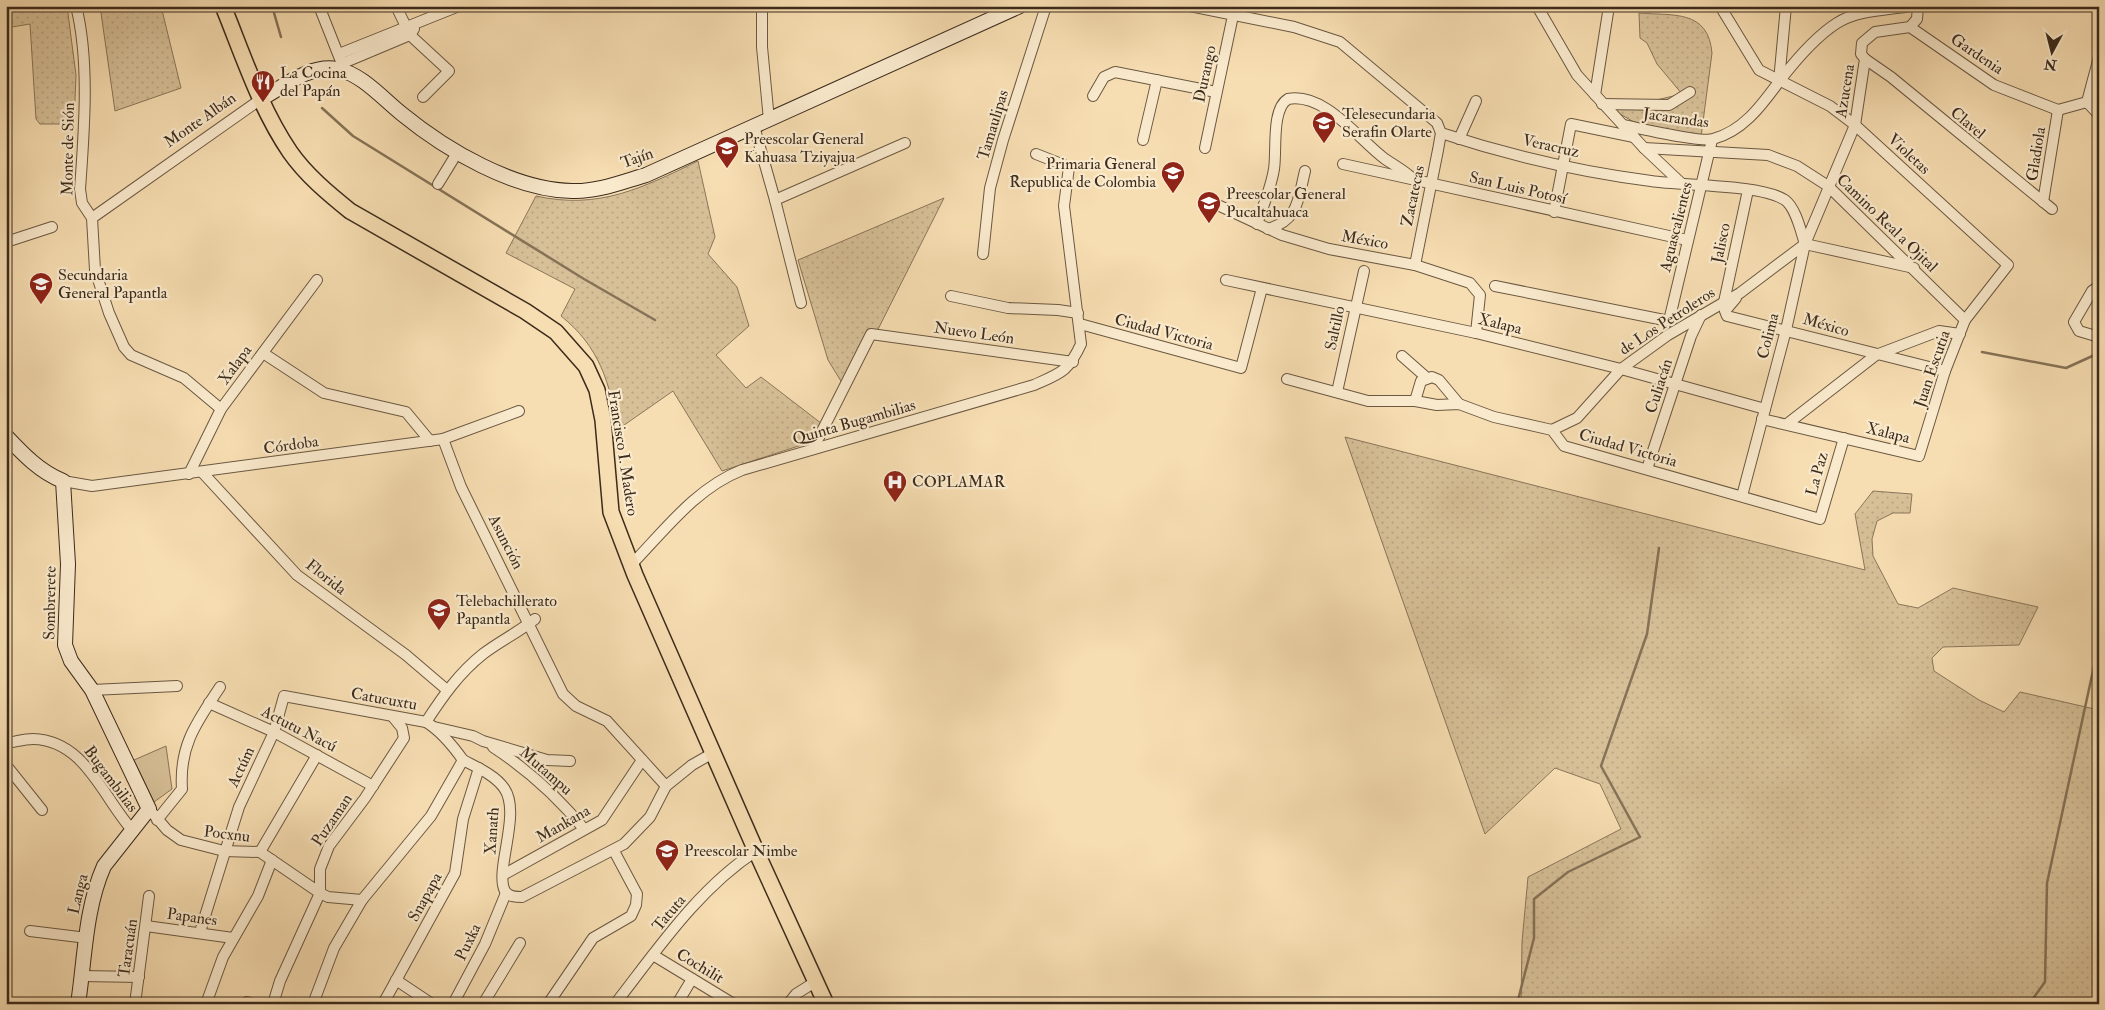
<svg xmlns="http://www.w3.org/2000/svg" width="2105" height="1010" font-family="'IM FELL Double Pica',serif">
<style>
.grass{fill:url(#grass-dots);stroke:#8a765a}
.park{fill:#d7c098;stroke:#8a765a}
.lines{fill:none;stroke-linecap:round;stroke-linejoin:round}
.stream{stroke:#867257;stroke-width:2.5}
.street-casing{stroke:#6b5842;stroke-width:12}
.secondary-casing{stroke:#3c2b1c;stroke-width:16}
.primary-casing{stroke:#3c2b1c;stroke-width:18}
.street{stroke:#faeacd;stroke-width:10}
.secondary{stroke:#faeacd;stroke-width:14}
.primary{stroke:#f7deb2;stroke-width:15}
.labels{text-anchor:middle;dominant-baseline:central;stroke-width:4.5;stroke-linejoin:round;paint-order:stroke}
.street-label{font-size:16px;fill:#3c2b1c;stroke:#faeacd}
.poi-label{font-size:16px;fill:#3c2b1c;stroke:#faeacd;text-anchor:start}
</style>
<defs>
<pattern id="grass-dots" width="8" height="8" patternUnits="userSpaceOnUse" patternTransform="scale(1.25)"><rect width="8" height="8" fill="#d7c098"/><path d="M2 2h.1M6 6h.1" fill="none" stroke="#b9a582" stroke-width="1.8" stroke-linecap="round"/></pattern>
</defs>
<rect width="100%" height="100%" fill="#f7deb2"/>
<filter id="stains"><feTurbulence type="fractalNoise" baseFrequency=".004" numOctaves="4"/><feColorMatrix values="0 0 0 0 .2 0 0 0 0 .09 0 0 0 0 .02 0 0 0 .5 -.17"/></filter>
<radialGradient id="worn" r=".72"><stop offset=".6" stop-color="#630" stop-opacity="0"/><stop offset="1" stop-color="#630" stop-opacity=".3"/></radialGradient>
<g class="grass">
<path d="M6,6H67L76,75L74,124H40L36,119L30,24L6,28Z"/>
<path d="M100,6H161L181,88L115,111Z"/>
<path d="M1639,13C1673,16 1708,9 1712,53L1701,137L1634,122L1613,110L1682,94L1657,64L1647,43L1640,38Z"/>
<path d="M698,161L715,237L708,254L737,287L749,326L716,355L746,388L761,377L826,427L820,439L722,471L673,391L617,430C611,384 599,346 561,316L575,289L506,253L536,196C599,210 642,188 698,161Z"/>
<path d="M944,198L847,391L828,360L798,260Z"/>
<path d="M1345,437L1865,570L1855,514L1873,491L1912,494L1910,513H1893L1877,521L1872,539L1873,556L1898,604L1918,608L1953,588L2038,607L2019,645L1943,647L1932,658L1934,671L1979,700L2004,712L2020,692L2099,710L2098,1004H1521L1522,942L1528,877L1621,829L1600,784L1555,768L1485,834Z"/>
</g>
<path class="park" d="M166,746L172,789L154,802L134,760Z"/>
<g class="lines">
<g class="stream">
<path d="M272,6L281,37"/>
<path d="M322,108L353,136L584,279L655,320"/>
<path d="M1982,352L2066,368L2099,353"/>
<path d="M1517,1004L1534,938V899L1568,872L1640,837L1601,766L1647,634L1659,548"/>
<path d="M2029,1004L2045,982L2047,883L2099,643"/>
</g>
<g class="street-casing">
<g id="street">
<path d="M76,6C90,61 84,133 80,189L82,203L92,218L95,270L109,313L124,347L131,355L184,378L221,409"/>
<path d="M319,6L340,59"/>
<path d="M396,6L410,35L449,71L423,97"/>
<path d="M762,6V47L769,120"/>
<path d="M1190,6L1294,27L1340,42L1437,123L1441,133L1438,150L1415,265"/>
<path d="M1537,6L1577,75L1644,148L1681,183"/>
<path d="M1910,27L1994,85L2058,110"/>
<path d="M339,54L459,6"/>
<path d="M1865,59L1891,77L2052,209"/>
<path d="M341,64L410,35L414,29"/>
<path d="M1779,81L1786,6"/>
<path d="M1595,95L1609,6"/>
<path d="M1093,96L1104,77L1115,72L1216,92"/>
<path d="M2087,102L2099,115"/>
<path d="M1602,104L1669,105L1690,92"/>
<path d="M2058,110L2087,102L2099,57"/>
<path d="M1623,125C1639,128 1702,143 1713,139C1743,131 1761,106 1778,83C1794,62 1815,37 1837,23C1858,10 1887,10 1911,6"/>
<path d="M754,126L775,200L801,303"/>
<path d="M1441,133C1508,155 1581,172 1651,181C1683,186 1760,184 1785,200C1796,208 1801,232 1805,244"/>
<path d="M1459,139L1476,101"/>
<path d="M1143,140L1157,80"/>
<path d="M1205,148L1235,6"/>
<path d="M1644,148L1768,155L1797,166L1828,186L1965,320L2008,265L1855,125L1830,106L1759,70L1720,6"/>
<path d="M1343,164L1687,240"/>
<path d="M438,184L457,153"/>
<path d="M775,200L905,143"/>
<path d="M1207,200L1282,235L1329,249L1415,265L1470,283L1480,295L1476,333"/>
<path d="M2043,202L2058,110"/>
<path d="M1554,212L1571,124L1634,137"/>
<path d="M92,218L261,99"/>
<path d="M1257,224C1263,206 1271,188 1274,169C1277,151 1271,109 1288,99C1325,92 1359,140 1385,159C1394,165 1403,170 1411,177"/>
<path d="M1268,229C1299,220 1298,199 1305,171"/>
<path d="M6,242L52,227"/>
<path d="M1805,244L1914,268"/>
<path d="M983,254L990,188L1003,140L1046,6"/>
<path d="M1226,280L1476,333L1621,369L1765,409"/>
<path d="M1495,286L1669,321L1712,140"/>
<path d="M2099,286L2092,291L2074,322L2079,331L2099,337"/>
<path d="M951,296L1008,308L1058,310L1078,313"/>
<path d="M1736,298L1725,311L1727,316L1945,371"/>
<path d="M1724,302L1748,190"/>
<path d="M1080,324L1241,368L1262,288"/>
<path d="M263,353L324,393L406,412L430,441"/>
<path d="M1402,356L1427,378"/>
<path d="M1287,379L1368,401H1415L1437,405L1459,404L1494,417L1552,430L1564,446L1820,519L1844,438"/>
<path d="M1337,392L1364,271"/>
<path d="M1415,401L1421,381L1432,377L1439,380L1459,404"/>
<path d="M1762,419L1919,456L1945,371L1965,320"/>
<path d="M1787,424L1876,355L1939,331L1960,334"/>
<path d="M1552,430L1577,418L1621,369L1668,335L1740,293L1805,244"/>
<path d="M443,439L461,487L563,694L576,706L607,721L666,786"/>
<path d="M813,449L871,334L1073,362"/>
<path d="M1647,469L1691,336L1701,315"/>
<path d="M202,472L297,575L406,655L447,690"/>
<path d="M189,474L221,409L317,280"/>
<path d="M63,481L92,486L443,439L519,411"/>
<path d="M1742,496L1786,330L1805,244L1855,125L1865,59L1861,54L1862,43L1875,32L1910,27L1917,19L1918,6"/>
<path d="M632,564C665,530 696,488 742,470L1034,385C1061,373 1068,372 1081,344L1064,206L1069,167L1036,154"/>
<path d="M92,690L177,686"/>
<path d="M209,703L274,732L373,786"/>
<path d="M426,722C443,696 459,673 483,654C500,641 519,632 535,619"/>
<path d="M434,727L473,736L483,741L547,760L570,761"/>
<path d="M6,743C15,742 24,739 33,739C85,740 103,798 133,831"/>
<path d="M493,747C528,770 558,797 584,829"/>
<path d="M6,765L42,810"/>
<path d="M149,809L167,830L181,840L224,851L260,852L320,893L328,897L362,900"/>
<path d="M157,820L182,789C179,745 197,722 220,687"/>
<path d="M260,852L317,755"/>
<path d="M503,875L602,820L642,760"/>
<path d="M146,926L233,938"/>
<path d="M30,931L87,938"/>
<path d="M200,932L239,807L274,732L284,696L426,722C441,731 453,746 463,760"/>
<path d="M653,955L732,1003"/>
<path d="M82,976L139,977"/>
<path d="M396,980L432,1004"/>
<path d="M247,1002L252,1004"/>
<path d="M135,1004L149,896"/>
<path d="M206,1004L223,957L258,896L272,860"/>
<path d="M273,1004L280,981L320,893V869L329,846L365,798L404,738L402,728L393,717"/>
<path d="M313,1004L334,948L362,900L431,816L463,760C476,767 495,775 504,788C522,813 494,871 505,891C509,897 516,897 522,897L624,844L650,817L666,786L692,765L713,753"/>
<path d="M383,1004L455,873L463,819L479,768"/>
<path d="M453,1004L485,944L506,893"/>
<path d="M483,1004L520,943"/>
<path d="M548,1004L593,938L631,916L636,905L637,894L614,851"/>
<path d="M615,1004C657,950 698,889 756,851"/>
<path d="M677,1004L692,979"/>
<path d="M788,1004L796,994L815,982"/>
</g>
</g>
<g class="secondary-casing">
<g id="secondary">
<path d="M261,99C283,87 310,64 337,69C362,74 383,99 402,114C446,150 514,190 572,191C597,192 622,182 646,175L1020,6"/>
<path d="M6,436C23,454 40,472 63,481L68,564L65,645L71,661L92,690L149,809L104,866C85,909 85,958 78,1004"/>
</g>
</g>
<g class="primary-casing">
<path id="primary" d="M223,6C243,55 260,108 290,152C306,175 329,194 350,211L525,311L556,332L586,366L597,390L603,420L611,512L635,575L756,851L826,1004"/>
</g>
<use href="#street" class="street"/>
<use href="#secondary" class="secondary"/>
<use href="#primary" class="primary"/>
</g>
<defs>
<g id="restaurant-pin" transform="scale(1.25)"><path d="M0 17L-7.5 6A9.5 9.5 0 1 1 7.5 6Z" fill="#8f2418" stroke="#faeacd"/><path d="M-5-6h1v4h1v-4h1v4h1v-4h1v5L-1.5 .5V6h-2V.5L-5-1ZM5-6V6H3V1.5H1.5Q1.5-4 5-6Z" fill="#fff"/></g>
<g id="school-pin" transform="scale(1.25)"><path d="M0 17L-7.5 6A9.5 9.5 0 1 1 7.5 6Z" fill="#8f2418" stroke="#faeacd"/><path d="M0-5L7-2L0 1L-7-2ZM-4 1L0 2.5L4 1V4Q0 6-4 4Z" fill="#fff"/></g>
<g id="hospital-pin" transform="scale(1.25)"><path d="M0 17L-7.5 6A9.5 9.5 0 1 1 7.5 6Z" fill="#8f2418" stroke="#faeacd"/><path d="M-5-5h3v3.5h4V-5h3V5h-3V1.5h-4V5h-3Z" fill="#fff"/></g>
<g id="university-pin" transform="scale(1.25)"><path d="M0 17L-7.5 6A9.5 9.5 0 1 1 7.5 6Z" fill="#8f2418" stroke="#faeacd"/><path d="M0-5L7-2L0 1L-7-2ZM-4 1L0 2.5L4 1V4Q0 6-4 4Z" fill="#fff"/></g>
</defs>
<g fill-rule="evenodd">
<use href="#restaurant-pin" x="263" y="82"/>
<use href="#school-pin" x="1324" y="123"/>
<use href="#school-pin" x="727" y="148"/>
<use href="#school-pin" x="1173" y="173"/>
<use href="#school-pin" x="1209" y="203"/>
<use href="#school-pin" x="41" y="284"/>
<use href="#hospital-pin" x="895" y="482"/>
<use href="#university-pin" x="439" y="610"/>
<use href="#school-pin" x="667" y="851"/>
</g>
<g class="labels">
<g class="street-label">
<text transform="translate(1977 54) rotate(34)">Gardenia</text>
<text transform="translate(1205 74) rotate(-78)">Durango</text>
<text transform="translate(1845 91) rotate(-81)">Azucena</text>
<text transform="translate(1676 118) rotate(8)">Jacarandas</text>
<text transform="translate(200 120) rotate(-35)">Monte Albán</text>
<text transform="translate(1968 123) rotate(40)">Clavel</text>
<text transform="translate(993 125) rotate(-73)">Tamaulipas</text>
<text transform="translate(1551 146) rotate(13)">Veracruz</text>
<text transform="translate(68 149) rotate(-89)">Monte de Sión</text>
<text transform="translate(1909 154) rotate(43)">Violetas</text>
<text transform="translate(2036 154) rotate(-81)">Gladiola</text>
<text transform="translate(637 158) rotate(-20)">Tajín</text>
<text transform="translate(1518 188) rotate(13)">San Luis Potosí</text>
<text transform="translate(1413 196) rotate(-78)">Zacatecas</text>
<text transform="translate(1887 223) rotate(44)">Camino Real a Ojital</text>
<text transform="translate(1676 227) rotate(-76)">Aguascalientes</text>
<text transform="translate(1365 240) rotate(10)">México</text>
<text transform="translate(1721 243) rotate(-78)">Jalisco</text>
<text transform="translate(1667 321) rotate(-33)">de Los Petroleros</text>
<text transform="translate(1500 324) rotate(14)">Xalapa</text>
<text transform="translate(1826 325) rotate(16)">México</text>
<text transform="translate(1335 328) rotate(-78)">Saltillo</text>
<text transform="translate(1164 332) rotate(15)">Ciudad Victoria</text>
<text transform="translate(974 333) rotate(8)">Nuevo León</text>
<text transform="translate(1768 336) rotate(-76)">Colima</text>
<text transform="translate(235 365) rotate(-54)">Xalapa</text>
<text transform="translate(1932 369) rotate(-71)">Juan Escutia</text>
<text transform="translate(1659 386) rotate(-72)">Culiacán</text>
<text transform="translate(854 422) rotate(-16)">Quinta Bugambilias</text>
<text transform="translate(1888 433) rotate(14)">Xalapa</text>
<text transform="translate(291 445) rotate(-8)">Córdoba</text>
<text transform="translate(1628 448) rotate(16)">Ciudad Victoria</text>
<text transform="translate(623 453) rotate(81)">Francisco I. Madero</text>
<text transform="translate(1817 474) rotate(-74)">La Paz</text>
<text transform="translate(506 542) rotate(63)">Asunción</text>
<text transform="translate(326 577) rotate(38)">Florida</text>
<text transform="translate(50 603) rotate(-89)">Sombrerete</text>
<text transform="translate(384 699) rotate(10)">Catucuxtu</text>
<text transform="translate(299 729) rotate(27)">Actutu Nacú</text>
<text transform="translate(241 767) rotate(-65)">Actúm</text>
<text transform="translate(546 771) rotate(41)">Mutampu</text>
<text transform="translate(111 779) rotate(53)">Bugambilias</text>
<text transform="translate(332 820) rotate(-56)">Puzaman</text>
<text transform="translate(563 824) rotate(-30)">Mankana</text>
<text transform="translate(492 831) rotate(-86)">Xanath</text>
<text transform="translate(227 834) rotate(7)">Pocxnu</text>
<text transform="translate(78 894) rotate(-76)">Langa</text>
<text transform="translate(425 897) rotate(-61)">Snapapa</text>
<text transform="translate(669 913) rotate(-50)">Tatuta</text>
<text transform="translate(192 917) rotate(8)">Papanes</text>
<text transform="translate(468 942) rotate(-64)">Puxka</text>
<text transform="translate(128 948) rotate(-82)">Taracuán</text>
<text transform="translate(700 966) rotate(31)">Cochilit</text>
</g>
<g class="poi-label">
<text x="280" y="73">La Cocina<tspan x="280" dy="18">del Papán</tspan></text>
<text x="1342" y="114">Telesecundaria<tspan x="1342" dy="18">Serafin Olarte</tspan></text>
<text x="744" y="139">Preescolar General<tspan x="744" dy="18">Kahuasa Tziyajua</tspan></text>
<text x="1156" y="164" text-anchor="end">Primaria General<tspan x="1156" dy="18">Republica de Colombia</tspan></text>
<text x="1226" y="194">Preescolar General<tspan x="1226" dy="18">Pucaltahuaca</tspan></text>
<text x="58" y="275">Secundaria<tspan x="58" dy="18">General Papantla</tspan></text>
<text x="912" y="482">COPLAMAR</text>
<text x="456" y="601">Telebachillerato<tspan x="456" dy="18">Papantla</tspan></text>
<text x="684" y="851">Preescolar Nimbe</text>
</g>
</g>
<rect width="2105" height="1010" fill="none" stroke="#f7deb2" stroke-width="25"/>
<rect x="8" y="8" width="2090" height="995" fill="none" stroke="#3c2b1c" stroke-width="2.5"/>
<rect x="12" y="12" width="2080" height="985" fill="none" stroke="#3c2b1c"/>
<g transform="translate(2052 52) rotate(187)" stroke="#faeacd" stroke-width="4" paint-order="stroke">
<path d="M0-4L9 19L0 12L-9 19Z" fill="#3c2b1c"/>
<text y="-8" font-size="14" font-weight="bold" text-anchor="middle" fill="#3c2b1c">N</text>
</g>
<rect width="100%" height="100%" filter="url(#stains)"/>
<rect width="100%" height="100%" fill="url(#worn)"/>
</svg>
